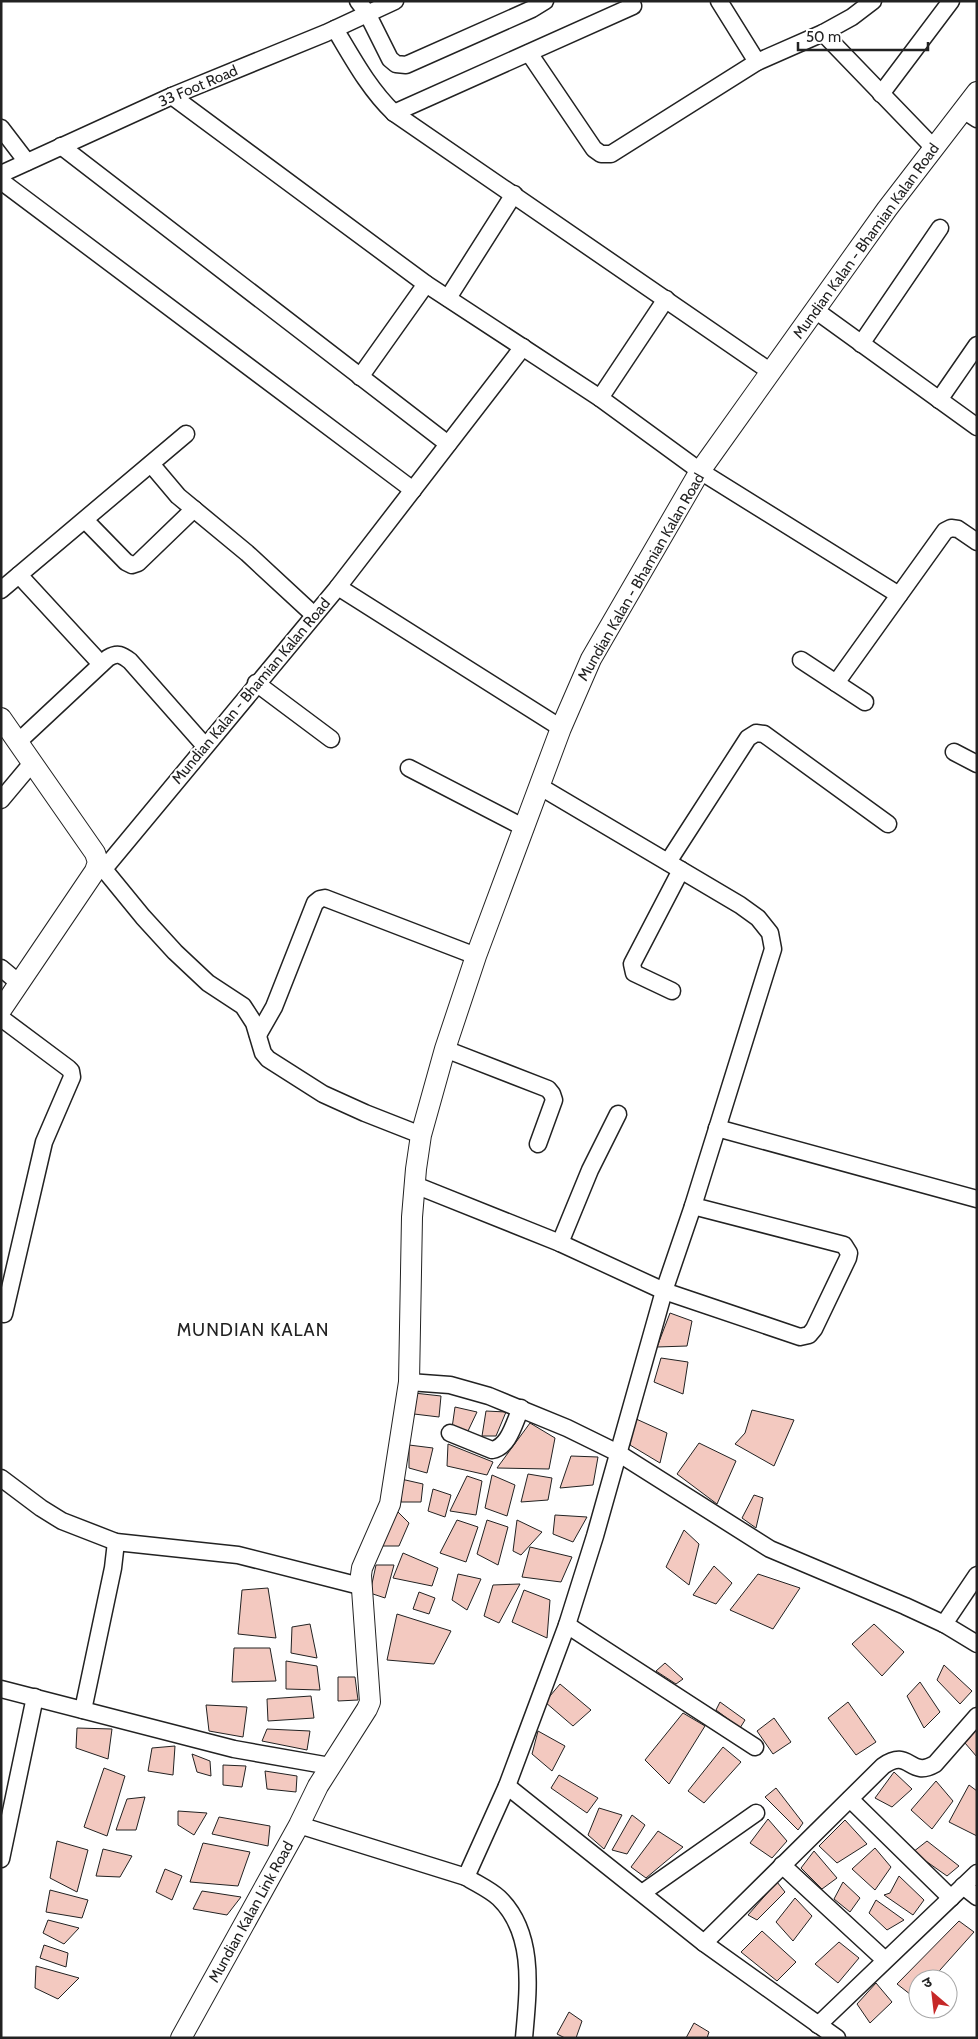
<svg xmlns="http://www.w3.org/2000/svg" width="978" height="2039" font-family="Cabin,'Noto Sans Devanagari',sans-serif">
<style>
.building{fill:#f3c9c0;stroke:#222}
.lines{fill:none;stroke-linecap:round;stroke-linejoin:round}
.minor-casing{stroke:#222;stroke-width:19}
.tertiary-casing{stroke:#222;stroke-width:22}
.minor{stroke:#fff;stroke-width:16}
.tertiary{stroke:#fff;stroke-width:20}
.labels{text-anchor:middle;dominant-baseline:central;stroke-width:4;stroke-linejoin:round;paint-order:stroke}
.street-label{font-size:15px;fill:#222;stroke:#fff}
.quarter-label{font-size:18px;letter-spacing:1px;fill:#222;stroke:#fff}
</style>
<rect width="100%" height="100%" fill="#fff"/>
<g class="building">
<path d="M670,1313L692,1321L687,1346L657,1347Z"/>
<path d="M661,1358L688,1362L683,1394L654,1382Z"/>
<path d="M414,1393L441,1396L439,1417L414,1414Z"/>
<path d="M455,1407L477,1412L468,1431L452,1428Z"/>
<path d="M752,1410L794,1420L774,1466L735,1444L745,1433Z"/>
<path d="M486,1411L506,1412L496,1436H482Z"/>
<path d="M634,1418L667,1433L660,1463L630,1445Z"/>
<path d="M530,1423L555,1438L549,1469L497,1468Z"/>
<path d="M699,1443L736,1461L717,1504L677,1474Z"/>
<path d="M448,1444L493,1462L487,1475L447,1466Z"/>
<path d="M409,1445L433,1448L427,1473L409,1468Z"/>
<path d="M571,1456L598,1457L593,1485L560,1488Z"/>
<path d="M528,1474L552,1478L548,1500L521,1502Z"/>
<path d="M492,1475L515,1485L507,1516L485,1508Z"/>
<path d="M467,1476L482,1481L476,1515L450,1511Z"/>
<path d="M401,1479L423,1484L421,1502H401Z"/>
<path d="M433,1489L451,1495L445,1517L428,1511Z"/>
<path d="M754,1495L763,1498L756,1528L742,1518Z"/>
<path d="M395,1509L409,1523L399,1546H377Z"/>
<path d="M555,1515L587,1517L573,1542L553,1534Z"/>
<path d="M457,1520L478,1527L466,1562L440,1553Z"/>
<path d="M487,1520L508,1527L498,1565L477,1554Z"/>
<path d="M517,1520L542,1532L521,1555L513,1551Z"/>
<path d="M684,1530L699,1544L689,1585L666,1567Z"/>
<path d="M530,1547L572,1557L561,1582L522,1577Z"/>
<path d="M403,1553L438,1568L432,1586L393,1578Z"/>
<path d="M376,1565H394L385,1598L370,1593Z"/>
<path d="M714,1566L732,1583L716,1604L693,1595Z"/>
<path d="M458,1574L481,1579L467,1610L452,1600Z"/>
<path d="M758,1574L800,1588L773,1629L730,1610Z"/>
<path d="M520,1584L499,1623L484,1616L493,1585Z"/>
<path d="M268,1588L276,1638L238,1634L242,1590Z"/>
<path d="M524,1590L550,1600L547,1638L512,1622Z"/>
<path d="M419,1592L435,1598L429,1614L413,1609Z"/>
<path d="M397,1614L451,1631L434,1664L387,1660Z"/>
<path d="M310,1624L317,1658L291,1653L292,1627Z"/>
<path d="M874,1624L904,1652L882,1676L852,1644Z"/>
<path d="M234,1648H270L276,1681L232,1682Z"/>
<path d="M286,1661L317,1666L320,1690L286,1689Z"/>
<path d="M665,1663L683,1679L676,1684L656,1671Z"/>
<path d="M944,1665L972,1691L960,1704L937,1680Z"/>
<path d="M338,1677H355L358,1700L338,1701Z"/>
<path d="M920,1682L940,1712L924,1728L907,1696Z"/>
<path d="M560,1684L591,1710L573,1726L545,1702Z"/>
<path d="M311,1696L314,1718L268,1721L267,1699Z"/>
<path d="M720,1702L745,1720L740,1728L716,1710Z"/>
<path d="M848,1702L876,1742L856,1755L828,1718Z"/>
<path d="M206,1705L247,1707L243,1737L209,1731Z"/>
<path d="M683,1713L705,1726L669,1784L645,1760Z"/>
<path d="M774,1718L791,1742L773,1754L757,1731Z"/>
<path d="M77,1728L112,1729L108,1759L76,1748Z"/>
<path d="M267,1729L310,1731L307,1750L262,1741Z"/>
<path d="M977,1729V1757L965,1743Z"/>
<path d="M538,1731L565,1746L552,1771L532,1754Z"/>
<path d="M175,1746L173,1775L148,1771L152,1748Z"/>
<path d="M723,1747L741,1762L704,1803L688,1791Z"/>
<path d="M192,1754L210,1761L211,1776L197,1772Z"/>
<path d="M223,1765L246,1766L242,1787L223,1785Z"/>
<path d="M104,1768L125,1776L107,1836L84,1827Z"/>
<path d="M265,1771L297,1776L296,1792L267,1789Z"/>
<path d="M894,1772L912,1789L892,1807L875,1798Z"/>
<path d="M559,1775L598,1798L587,1813L551,1788Z"/>
<path d="M936,1781L953,1801L932,1829L911,1810Z"/>
<path d="M969,1785L977,1791V1836L949,1822Z"/>
<path d="M776,1788L803,1823L798,1830L765,1797Z"/>
<path d="M145,1797L136,1830H116L127,1799Z"/>
<path d="M599,1808L622,1815L604,1849L588,1835Z"/>
<path d="M178,1811L207,1813L194,1835L178,1825Z"/>
<path d="M632,1815L645,1825L627,1854L612,1850Z"/>
<path d="M219,1817L270,1826L268,1846L212,1834Z"/>
<path d="M768,1819L787,1841L772,1858L750,1843Z"/>
<path d="M845,1820L867,1844L837,1863L819,1846Z"/>
<path d="M658,1831L683,1847L646,1878L631,1867Z"/>
<path d="M57,1841L88,1850L77,1892L50,1878Z"/>
<path d="M927,1841L959,1866L947,1876L913,1852Z"/>
<path d="M203,1843L250,1852L238,1886L190,1882Z"/>
<path d="M875,1848L891,1867L875,1890L852,1869Z"/>
<path d="M103,1849L132,1856L120,1877L96,1876Z"/>
<path d="M814,1851L837,1878L822,1889L801,1868Z"/>
<path d="M165,1869L182,1876L172,1900L156,1892Z"/>
<path d="M899,1876L924,1900L913,1915L884,1895L890,1893Z"/>
<path d="M777,1882L785,1892L757,1920L748,1915Z"/>
<path d="M843,1882L860,1898L850,1912L834,1899Z"/>
<path d="M50,1890L88,1900L82,1918L46,1912Z"/>
<path d="M202,1891L241,1897L227,1915L193,1909Z"/>
<path d="M795,1898L812,1916L793,1941L776,1922Z"/>
<path d="M876,1900L904,1920L887,1930L869,1913Z"/>
<path d="M48,1920L79,1928L64,1944L43,1933Z"/>
<path d="M959,1921L974,1932L932,1979H918V1994L915,1998L897,1984Z"/>
<path d="M762,1931L796,1962L777,1981L741,1952Z"/>
<path d="M839,1942L859,1958L838,1983L815,1964Z"/>
<path d="M44,1945L68,1953L66,1967L40,1958Z"/>
<path d="M36,1966L79,1978L58,1999L35,1988Z"/>
<path d="M876,1983L892,2002L870,2023L857,2004Z"/>
<path d="M569,2012L582,2021L576,2038H565L557,2034Z"/>
<path d="M694,2023L709,2032L707,2038H686Z"/>
</g>
<g class="lines">
<g class="minor-casing">
<g id="minor">
<path d="M358,1L367,13L390,59L396,64L406,65L532,9L545,1"/>
<path d="M719,1L757,62"/>
<path d="M335,29C353,59 369,89 394,113L771,372"/>
<path d="M823,33L934,148"/>
<path d="M529,53L594,149L601,154H611L757,62L823,33L852,17L873,1"/>
<path d="M881,94L951,1"/>
<path d="M172,96L426,284L600,398L700,471L899,595"/>
<path d="M963,110L977,119"/>
<path d="M394,113L633,6"/>
<path d="M1,128L27,162"/>
<path d="M61,146L448,444"/>
<path d="M1,174L172,96L326,33L395,1"/>
<path d="M1,181L413,490"/>
<path d="M448,298L514,194"/>
<path d="M815,310L977,427"/>
<path d="M861,344L940,228"/>
<path d="M360,377L426,284"/>
<path d="M600,398L666,299"/>
<path d="M939,400L977,345"/>
<path d="M151,464L178,496L247,553L314,615"/>
<path d="M85,520L126,562L132,565L138,563L194,509"/>
<path d="M19,575L101,664"/>
<path d="M338,587L523,347"/>
<path d="M1,590L186,434"/>
<path d="M801,660L865,702"/>
<path d="M256,683L331,739"/>
<path d="M836,683L945,531L951,528L958,529L977,542"/>
<path d="M18,742L108,658C118,652 122,655 130,661L205,746"/>
<path d="M954,752L977,764"/>
<path d="M409,768L525,828"/>
<path d="M1,800L32,763"/>
<path d="M98,862L143,917L175,952L208,983L243,1006L254,1023L263,1053L268,1059L323,1094L365,1113L421,1135"/>
<path d="M668,862L748,738L756,733L764,734L888,824"/>
<path d="M104,869L338,587L561,728"/>
<path d="M1,968L19,983"/>
<path d="M672,991L634,973L632,964L681,870"/>
<path d="M1,1018L68,1068L71,1071L72,1077L44,1142L4,1314"/>
<path d="M258,1035L274,1007L315,903L320,899L325,898L476,956"/>
<path d="M445,1049L548,1089L552,1094L554,1100L538,1144"/>
<path d="M717,1128L977,1199"/>
<path d="M415,1185L560,1243L664,1291L800,1337L809,1335L814,1329L848,1258L849,1253L844,1245L693,1206"/>
<path d="M560,1243L590,1170L618,1114"/>
<path d="M409,1382L450,1385L489,1396L567,1428L618,1453L770,1549L905,1606L944,1624L977,1644"/>
<path d="M450,1433L492,1450C509,1447 514,1423 521,1408"/>
<path d="M1,1478L41,1508L62,1521L116,1542L238,1555L360,1586"/>
<path d="M944,1624L977,1575"/>
<path d="M567,1625L755,1747"/>
<path d="M1,1689L234,1749L330,1766"/>
<path d="M83,1710L113,1568L116,1542"/>
<path d="M507,1786L704,1943L837,2038"/>
<path d="M850,1799L951,1898"/>
<path d="M299,1825L466,1877L507,1786L567,1625L595,1536L664,1291L693,1206L773,949L770,933L758,918L740,905L539,786"/>
<path d="M1,1859L35,1697"/>
<path d="M782,1865L885,1960"/>
<path d="M466,1877C477,1884 489,1889 499,1898C536,1934 528,1991 524,2038"/>
<path d="M963,1886L977,1897"/>
<path d="M642,1893L756,1813"/>
<path d="M704,1943L883,1766C910,1747 909,1779 935,1764L977,1716"/>
<path d="M818,2025L977,1873"/>
</g>
</g>
<g class="tertiary-casing">
<g id="tertiary">
<path d="M1,718L95,853L98,862L95,871L1,1010"/>
<path d="M181,2038L299,1825L318,1786L367,1709L370,1702L361,1575L362,1568L390,1504L409,1382L412,1217L416,1169L421,1135L445,1049L476,956L561,728L591,659L700,471L887,209L977,92"/>
</g>
</g>
<use href="#minor" class="minor"/>
<use href="#tertiary" class="tertiary"/>
</g>
<g class="labels">
<g class="street-label">
<text transform="translate(198 86) rotate(-23)">33 Foot Road</text>
<text transform="translate(866 241) rotate(-54)">Mundian Kalan - Bhamian Kalan Road</text>
<text transform="translate(641 577) rotate(-60)">Mundian Kalan - Bhamian Kalan Road</text>
<text transform="translate(251 691) rotate(-50)">Mundian Kalan - Bhamian Kalan Road</text>
<text transform="translate(251 1912) rotate(-61)">Mundian Kalan Link Road</text>
</g>
<g class="quarter-label">
<text x="253" y="1330">MUNDIAN KALAN</text>
</g>
</g>
<rect width="978" height="2039" fill="none" stroke="#222222" stroke-width="5"/>
<g transform="translate(933 1994) rotate(332)"><circle r="24" fill="#ffffff" stroke="#a7a7a7"/>
<path d="M0-4L9 19L0 12L-9 19Z" fill="#c62828"/>
<text y="-8" font-size="14" font-weight="bold" text-anchor="middle" fill="#222222">उ</text>
</g>
<path d="M798 42v8h130v-8" fill="none" stroke="#222222" stroke-width="2.5"/>
<text x="806" y="42" font-size="15" fill="#222222" stroke="#ffffff" stroke-width="4" paint-order="stroke">50 m</text>
</svg>
